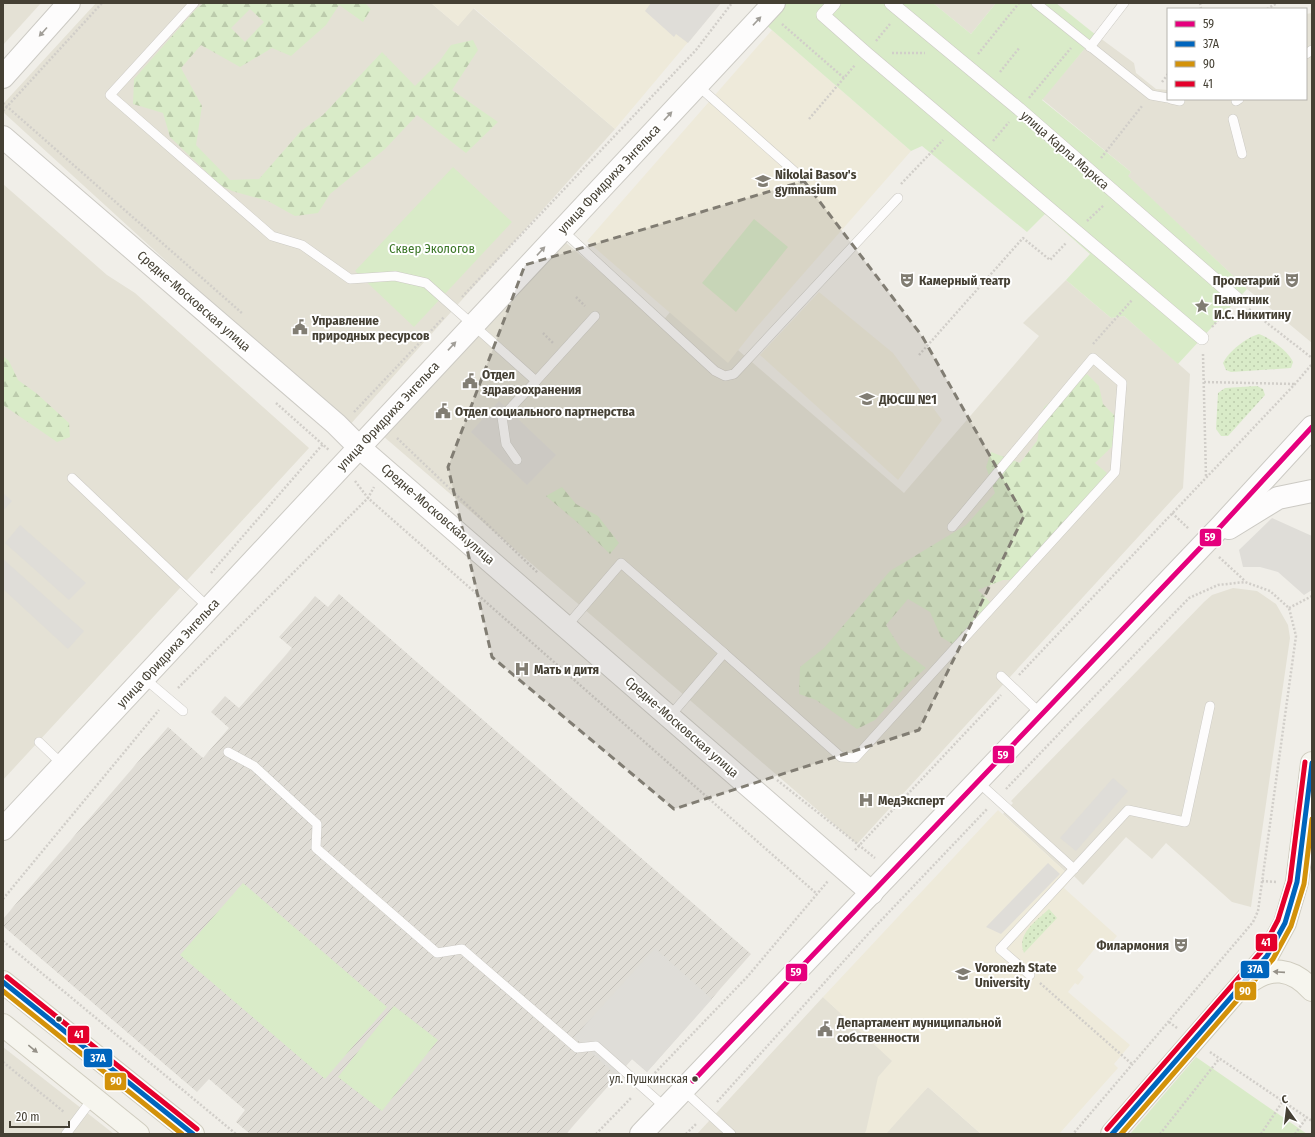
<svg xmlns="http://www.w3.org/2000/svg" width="1315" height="1137" font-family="'Fira Sans Condensed',sans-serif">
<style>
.residential{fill:#e4e1d5}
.industrial{fill:url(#industrial-furrows)}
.education{fill:#eeeada}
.grass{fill:url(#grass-dots)}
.forest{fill:url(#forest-firs);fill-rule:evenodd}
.park{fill:#d9ebc8}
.parking{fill:#dfddd8}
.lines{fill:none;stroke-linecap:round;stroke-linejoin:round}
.service-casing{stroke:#cccac4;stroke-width:10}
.pedestrian-casing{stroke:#cccac4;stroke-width:14}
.tertiary-casing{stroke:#cccac4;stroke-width:24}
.secondary-casing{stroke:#cfccbf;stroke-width:24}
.path{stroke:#d1cec9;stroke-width:2.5;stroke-dasharray:2 2;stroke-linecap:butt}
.service{stroke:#fdfcfc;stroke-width:9}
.pedestrian{stroke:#fdfcfc;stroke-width:13}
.tertiary{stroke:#fdfcfc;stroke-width:22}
.secondary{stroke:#f6f5ee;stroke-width:22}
.bus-1-casing{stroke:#fff;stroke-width:8}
.bus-2-casing{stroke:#fff;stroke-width:8}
.bus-3-casing{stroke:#fff;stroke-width:8}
.bus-4-casing{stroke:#fff;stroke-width:8}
.bus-1{stroke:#e5007d;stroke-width:5}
.bus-2{stroke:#0065bd;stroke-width:5}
.bus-3{stroke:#d3920a;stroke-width:5}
.bus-4{stroke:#e4002b;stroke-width:5}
.oneway{fill:#a19e98}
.oneway2{fill:#959188}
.marked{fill:#817d73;fill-opacity:0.2;stroke:#817d73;stroke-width:3;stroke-dasharray:8 5;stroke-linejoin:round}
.bus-dot{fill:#454034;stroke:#fff;stroke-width:1.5}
.labels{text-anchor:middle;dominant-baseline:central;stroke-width:4;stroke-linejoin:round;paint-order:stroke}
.bus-label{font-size:12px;fill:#454034;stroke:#fff;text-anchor:end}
.street-label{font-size:13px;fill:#454034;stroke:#fff}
.poi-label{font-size:13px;font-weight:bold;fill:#454034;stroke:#fff;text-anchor:start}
.park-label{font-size:13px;fill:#3c7728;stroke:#fff}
.line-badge{stroke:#fff;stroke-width:1.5}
.badge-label{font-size:11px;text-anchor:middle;font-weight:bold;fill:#fff}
</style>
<defs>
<pattern id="industrial-furrows" width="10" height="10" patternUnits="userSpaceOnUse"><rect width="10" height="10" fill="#e0ddd6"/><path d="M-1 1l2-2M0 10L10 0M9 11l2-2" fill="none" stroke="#c2bfb8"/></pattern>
<pattern id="grass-dots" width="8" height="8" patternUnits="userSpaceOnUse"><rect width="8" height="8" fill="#d9ebc8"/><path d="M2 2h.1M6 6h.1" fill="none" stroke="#bccbac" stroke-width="1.8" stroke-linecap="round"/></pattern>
<pattern id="forest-firs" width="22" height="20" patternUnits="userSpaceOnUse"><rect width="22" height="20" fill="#d9ebc8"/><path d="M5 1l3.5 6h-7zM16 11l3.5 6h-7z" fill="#bccbac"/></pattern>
</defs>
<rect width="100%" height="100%" fill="#f0eee8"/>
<g class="residential">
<path d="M3,3H41L3,45Z"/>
<path d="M96,3H431L458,26L473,8L615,129L348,427L3,112V104Z"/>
<path d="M933,3H996L971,34Z"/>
<path d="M1312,13V343L1247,289L1127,176L1131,172L1042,99L1096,35L1134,63L1136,73L1156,89L1168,90V99H1306V14Z"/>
<path d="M3,184L107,275L135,293L309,448L3,780Z"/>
<path d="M565,242L661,323L680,300L904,493L1039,336L1023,323L1066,280L1111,318L1124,316L1190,374L1183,488L857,844L383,436Z"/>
<path d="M1233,588L1257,591L1276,604L1288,625L1290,638L1251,907L1232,902L1166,843L1152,859L1126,837L1083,885L1074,876L1072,878L1003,814L1013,803L1011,801L1204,602L1212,595Z"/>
<path d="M823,997L925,1090L928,1087L981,1134H697Z"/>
<path d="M3,1047L114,1134H3Z"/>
</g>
<path class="industrial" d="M339,594L751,954L647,1072L632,1059L566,1134H250L236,1122L245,1110L209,1079L197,1092L3,926V919L168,727L203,758L229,728L211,712L225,696L239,708L292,648L279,637L306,607L315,596L328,607Z"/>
<g class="education">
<path d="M431,3H721L615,129L474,8L458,26Z"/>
<path d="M772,30L911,151L755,329L728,363L587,241Z"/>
<path d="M819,292L893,353L942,420L898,480L760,355Z"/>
<path d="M998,810L1072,878L1064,888L1117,936L1104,952L1097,946L1077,970L1084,977L1078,985L1075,983L1068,992L1130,1045L1114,1064L1118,1068L1059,1134H981L928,1087L886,1134H864L866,1131L878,1077L892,1061L823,997Z"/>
</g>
<g class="grass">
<path d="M1259,334C1270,338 1288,351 1293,362L1291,368L1231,372L1226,370L1223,363C1228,352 1247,337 1259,334Z"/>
<path d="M1257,386L1263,389L1265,395L1228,436H1221L1216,429L1218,393L1225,388Z"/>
<path d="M1049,909L1057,918L1024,953C1016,934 1036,921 1049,909Z"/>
</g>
<g class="forest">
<path d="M204,3H365L371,9L363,22L339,5L326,25L291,56L272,48L240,67L201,45L181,68L202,106L196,145L230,180L259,179L301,131L323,115L382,52L415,86L439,62L451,45L473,40L478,50L452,90L498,122L466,153L417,115L385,149L330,194L318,213L295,216L268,201L232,191L220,185L170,137L163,113L133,104L134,79L197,8ZM250,9L264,22L245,42L231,28Z"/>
<path d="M3,356L9,361L18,380L36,393L69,423L70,437L57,442L3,405Z"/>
<path d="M1087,374L1099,386L1103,404L1117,418L1120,439L1095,463L1107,473L1078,515L1020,580H1003L978,590L991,603L959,648L941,637L930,612L908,599L886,625L901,649L926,668L911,681L875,720L857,729L816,700L799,694L800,667L824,648L890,571L966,525L995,493L986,467L991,452L1020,463L1037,441L1044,407Z"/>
<path d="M562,487L576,504L598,516L619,543L610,554L578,523L546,496Z"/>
</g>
<g class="park">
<path d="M784,3H933L971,34L996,3H1056L1096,35L1042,100L1131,172L1128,176L1247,289L1178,364L1124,316L1111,318L1066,280L1090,254L1045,214L1027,232L922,146L911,151L765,24Z"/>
<path d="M453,167L512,222L414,327L355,271Z"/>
<path d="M754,219L788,247L736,312L702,283Z"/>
<path d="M243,883L387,1007L325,1079L180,955Z"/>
<path d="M394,1006L438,1040L382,1111L338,1077Z"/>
<path d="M1196,1057L1307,1134H1130Z"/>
</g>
<g class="parking">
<path d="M651,3H721L688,43L676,34L674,37L645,11Z"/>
<path d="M499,401L556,455L527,485L471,432Z"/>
<path d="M3,493L12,501L3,511Z"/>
<path d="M1272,518L1312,536V590L1304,595L1278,572L1260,567H1243L1239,550Z"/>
<path d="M20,525L86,583L69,600L5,543Z"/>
<path d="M3,559L84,631L68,649L3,589Z"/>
<path d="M1113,778L1128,791L1076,851L1060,838Z"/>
<path d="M1048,863L1060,874L1001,934L986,927Z"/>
<path d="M655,948L712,999L647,1072L632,1059L617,1076L574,1037Z"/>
</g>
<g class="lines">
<g class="service-casing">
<g id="service">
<path d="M194,3L110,95L272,236L302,245L350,279L395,276L426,283L536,381L502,417L506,444L517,460"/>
<path d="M1036,3L1151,95L1168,98"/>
<path d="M1090,47L1124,3"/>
<path d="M1306,54L1312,50"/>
<path d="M697,85L803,179"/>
<path d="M1171,99L1180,101"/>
<path d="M1236,101L1239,99"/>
<path d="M1233,119L1242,154"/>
<path d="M562,230L715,371L725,376L734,374L898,198"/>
<path d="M536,381L595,316"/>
<path d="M72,478L210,609"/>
<path d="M566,627L621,563L724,653L670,716"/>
<path d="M724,653L841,757L855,758L1115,472L1122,383L1093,358L952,527"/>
<path d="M1001,676L1041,714"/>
<path d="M144,678L183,711"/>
<path d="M39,742L63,765"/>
<path d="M228,752L254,766L317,824L316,848L437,953L462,949L577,1048L596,1046L666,1108"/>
<path d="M977,781L1074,869"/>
<path d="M1030,975L1000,949L1128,810L1185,822L1210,706"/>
<path d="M683,1090L731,1134"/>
<path d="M66,1134L93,1098"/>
</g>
</g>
<g class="pedestrian-casing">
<g id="pedestrian">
<path d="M834,3L823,15L866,53L1202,338"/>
<path d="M891,3L1019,109L1237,299"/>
</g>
</g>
<g class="tertiary-casing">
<g id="tertiary">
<path d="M3,77L69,3"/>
<path d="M3,137L336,424L360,448L872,893"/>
<path d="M1229,528L1278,498L1312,491"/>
<path d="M3,829L774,3"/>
<path d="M641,1134L1221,526L1312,427"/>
</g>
</g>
<g class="secondary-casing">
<g id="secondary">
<path d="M3,982L193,1134"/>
<path d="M1247,984C1270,965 1292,968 1312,990"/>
<path d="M3,1025L138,1134"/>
<path d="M1112,1134L1267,956L1285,923L1297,882L1312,763"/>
</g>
</g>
<g class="path">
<path d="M1200,3L1201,9"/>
<path d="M1267,9L1277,3"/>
<path d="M782,24L844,78"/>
<path d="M876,41L890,24"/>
<path d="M892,53H925"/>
<path d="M978,54L1019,3"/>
<path d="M1000,72L1020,47"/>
<path d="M1162,82L1168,74"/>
<path d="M1029,98L1071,48"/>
<path d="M3,103L243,314"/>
<path d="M3,111L102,3"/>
<path d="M809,119L855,65"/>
<path d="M993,141L1009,122"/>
<path d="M1101,158L1142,106"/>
<path d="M901,184L943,140"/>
<path d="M1087,221L1104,205"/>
<path d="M462,297L696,50L732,3"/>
<path d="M576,297L585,306"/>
<path d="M1249,309L1312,358"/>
<path d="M1212,327L1226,311"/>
<path d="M543,333L553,343"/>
<path d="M1093,344L1132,300"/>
<path d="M1203,354L1206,477"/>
<path d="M919,355L1023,238L1050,260L1066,243"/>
<path d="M1204,382L1295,384"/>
<path d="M276,403L329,450"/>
<path d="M354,412L444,317"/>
<path d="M397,438L538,573"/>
<path d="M355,481L368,498L817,894"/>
<path d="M1172,513L1189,529"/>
<path d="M1219,557L1245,581"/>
<path d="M211,573L323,444"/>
<path d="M1289,608L1312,596"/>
<path d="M1019,675L1295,384L1312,364"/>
<path d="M178,688L368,498L374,487"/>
<path d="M777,780L875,858"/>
<path d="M1006,789L1189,598L1218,585L1245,582L1270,591L1289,608L1296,636L1258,911L1253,922L1243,934L1073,1134"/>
<path d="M855,850L1001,695"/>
<path d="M1262,881L1276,882"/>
<path d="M3,899L159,710"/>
<path d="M3,941L236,1134"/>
<path d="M1040,983L1133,1065"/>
<path d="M1169,1022L1177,1028"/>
<path d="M1210,1052L1312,1121"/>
<path d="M3,1062L64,1112"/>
<path d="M652,1076L748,976L828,881"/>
<path d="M717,1102L870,932L988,808"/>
<path d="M596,1134L632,1097"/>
<path d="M686,1134L697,1123"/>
<path d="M1160,1134L1219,1059"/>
<path d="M1261,1134L1283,1101"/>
<path d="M1295,1134L1307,1117"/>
</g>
<use href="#service" class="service"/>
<use href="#pedestrian" class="pedestrian"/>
<use href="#tertiary" class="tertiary"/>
<use href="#secondary" class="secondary"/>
<g class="bus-1-casing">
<path id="bus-1" d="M693,1081L1221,526L1312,427"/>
</g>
<g class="bus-2-casing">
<g id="bus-2">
<path d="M3,982L193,1134"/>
<path d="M1112,1134L1267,956L1285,923L1297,882L1312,763"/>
</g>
</g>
<g class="bus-3-casing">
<g id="bus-3">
<path d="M3,991L182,1134"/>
<path d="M1121,1134L1273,959L1291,926L1304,884L1312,819"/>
</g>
</g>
<g class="bus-4-casing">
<g id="bus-4">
<path d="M7,977L197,1129"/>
<path d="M1107,1129L1261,952L1278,920L1290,881L1305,762"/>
</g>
</g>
<use href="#bus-1" class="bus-1"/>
<use href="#bus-2" class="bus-2"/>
<use href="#bus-3" class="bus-3"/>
<use href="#bus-4" class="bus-4"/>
</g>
<defs><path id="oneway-solid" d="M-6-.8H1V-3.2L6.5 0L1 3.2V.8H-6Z"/></defs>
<g class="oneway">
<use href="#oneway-solid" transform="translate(757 21) rotate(-47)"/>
<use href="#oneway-solid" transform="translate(43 32) rotate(132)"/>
<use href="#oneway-solid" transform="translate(668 116) rotate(-47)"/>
<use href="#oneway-solid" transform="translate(541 251) rotate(-47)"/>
<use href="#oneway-solid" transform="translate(452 346) rotate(-47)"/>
</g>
<g class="oneway2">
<use href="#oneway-solid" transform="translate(1279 972) rotate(-176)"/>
<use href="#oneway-solid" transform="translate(33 1049) rotate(39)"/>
</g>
<path class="marked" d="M804,181L922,336L1024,516L919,730L674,809L492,657L448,467L525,265Z"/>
<defs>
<g id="school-bare" transform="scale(1.2)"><path d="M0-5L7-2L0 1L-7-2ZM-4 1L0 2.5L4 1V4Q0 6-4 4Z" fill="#817d73" stroke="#fff" stroke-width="2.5" paint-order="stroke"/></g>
<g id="theatre-bare" transform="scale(1.2)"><path d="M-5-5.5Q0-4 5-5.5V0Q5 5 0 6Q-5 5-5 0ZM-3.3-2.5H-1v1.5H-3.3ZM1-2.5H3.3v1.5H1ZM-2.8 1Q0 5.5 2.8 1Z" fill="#817d73" stroke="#fff" stroke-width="2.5" paint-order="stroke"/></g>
<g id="sight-bare" transform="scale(1.2)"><path d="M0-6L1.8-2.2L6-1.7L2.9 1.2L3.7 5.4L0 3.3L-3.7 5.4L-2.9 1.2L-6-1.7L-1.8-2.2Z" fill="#817d73" stroke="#fff" stroke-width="2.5" paint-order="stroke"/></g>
<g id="civic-bare" transform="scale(1.2)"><path d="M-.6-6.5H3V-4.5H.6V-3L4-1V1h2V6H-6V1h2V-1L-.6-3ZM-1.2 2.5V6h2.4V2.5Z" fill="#817d73" stroke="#fff" stroke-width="2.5" paint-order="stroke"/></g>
<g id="hospital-bare" transform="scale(1.2)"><path d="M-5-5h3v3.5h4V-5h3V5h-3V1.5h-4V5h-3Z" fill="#817d73" stroke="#fff" stroke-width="2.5" paint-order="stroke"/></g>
<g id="university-bare" transform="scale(1.2)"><path d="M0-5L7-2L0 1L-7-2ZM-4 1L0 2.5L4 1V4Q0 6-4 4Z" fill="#817d73" stroke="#fff" stroke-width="2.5" paint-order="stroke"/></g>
</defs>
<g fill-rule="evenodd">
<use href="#school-bare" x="763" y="181"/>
<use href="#theatre-bare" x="907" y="280"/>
<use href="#theatre-bare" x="1292" y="280"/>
<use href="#sight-bare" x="1202" y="306"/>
<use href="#civic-bare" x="300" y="327"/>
<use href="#civic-bare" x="470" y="381"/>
<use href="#school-bare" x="867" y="399"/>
<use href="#civic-bare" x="443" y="411"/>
<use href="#hospital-bare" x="522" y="669"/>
<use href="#hospital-bare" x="866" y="800"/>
<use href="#theatre-bare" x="1181" y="945"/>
<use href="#university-bare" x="963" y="974"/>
<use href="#civic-bare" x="825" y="1029"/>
</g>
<g class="bus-dot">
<circle cx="59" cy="1019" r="3.5"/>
<circle cx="695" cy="1079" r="3.5"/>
</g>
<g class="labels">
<g class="bus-label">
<text x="688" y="1079">ул. Пушкинская</text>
</g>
<g class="street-label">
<text transform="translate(1065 150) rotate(41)">улица Карла Маркса</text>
<text transform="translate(609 179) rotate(-47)">улица Фридриха Энгельса</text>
<text transform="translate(194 301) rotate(41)">Средне-Московская улица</text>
<text transform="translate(388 416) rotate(-47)">улица Фридриха Энгельса</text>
<text transform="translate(438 514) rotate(41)">Средне-Московская улица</text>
<text transform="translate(168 653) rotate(-47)">улица Фридриха Энгельса</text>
<text transform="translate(682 727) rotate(41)">Средне-Московская улица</text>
</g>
<g class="poi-label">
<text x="775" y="174">Nikolai Basov's<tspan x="775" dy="15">gymnasium</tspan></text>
<text x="919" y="280">Камерный театр</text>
<text x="1280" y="280" text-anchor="end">Пролетарий</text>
<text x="1214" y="299">Памятник<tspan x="1214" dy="15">И.С. Никитину</tspan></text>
<text x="312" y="320">Управление<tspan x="312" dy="15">природных ресурсов</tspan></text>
<text x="482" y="374">Отдел<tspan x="482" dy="15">здравоохранения</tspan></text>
<text x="879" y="399">ДЮСШ №1</text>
<text x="455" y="411">Отдел социального партнерства</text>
<text x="534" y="669">Мать и дитя</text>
<text x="878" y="800">МедЭксперт</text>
<text x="1169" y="945" text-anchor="end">Филармония</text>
<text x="975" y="967">Voronezh State<tspan x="975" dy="15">University</tspan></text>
<text x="837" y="1022">Департамент муниципальной<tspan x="837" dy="15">собственности</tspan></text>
</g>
<g class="park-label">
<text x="432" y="248">Сквер Экологов</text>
</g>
</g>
<g class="line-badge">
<rect x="1199" y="528" width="23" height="19" rx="4" fill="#e5007d"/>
<rect x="992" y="745" width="23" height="19" rx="4" fill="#e5007d"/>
<rect x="1255" y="933" width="23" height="19" rx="4" fill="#e4002b"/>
<rect x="1240" y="960" width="30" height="19" rx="4" fill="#0065bd"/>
<rect x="785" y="963" width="23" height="19" rx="4" fill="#e5007d"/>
<rect x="1234" y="981" width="23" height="20" rx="4" fill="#d3920a"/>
<rect x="67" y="1025" width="23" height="19" rx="4" fill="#e4002b"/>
<rect x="83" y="1048" width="30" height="20" rx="4" fill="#0065bd"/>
<rect x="104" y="1072" width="23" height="19" rx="4" fill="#d3920a"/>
</g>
<g class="badge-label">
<text x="1210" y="541">59</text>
<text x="1003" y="759">59</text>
<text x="1266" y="946">41</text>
<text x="1255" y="973">37А</text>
<text x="796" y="976">59</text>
<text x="1245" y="995">90</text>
<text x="79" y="1038">41</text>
<text x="98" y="1062">37А</text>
<text x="116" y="1085">90</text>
</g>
<rect width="1315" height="1137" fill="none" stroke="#454034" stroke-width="8"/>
<rect x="1167" y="8" width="140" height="92" fill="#ffffff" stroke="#b5b3ae"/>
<rect x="1175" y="21" width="20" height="6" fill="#e5007d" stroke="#b5b3ae"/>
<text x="1203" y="28" font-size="12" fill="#454034">59</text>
<rect x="1175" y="41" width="20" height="6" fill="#0065bd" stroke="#b5b3ae"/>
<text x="1203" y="48" font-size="12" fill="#454034">37А</text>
<rect x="1175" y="61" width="20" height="6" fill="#d3920a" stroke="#b5b3ae"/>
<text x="1203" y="68" font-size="12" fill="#454034">90</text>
<rect x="1175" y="81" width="20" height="6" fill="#e4002b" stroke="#b5b3ae"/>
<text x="1203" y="88" font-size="12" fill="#454034">41</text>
<g transform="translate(1287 1109) rotate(346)" stroke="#ffffff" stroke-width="3" paint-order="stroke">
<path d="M0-3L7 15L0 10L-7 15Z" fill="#454034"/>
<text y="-6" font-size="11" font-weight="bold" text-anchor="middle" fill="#454034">С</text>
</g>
<path d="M10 1121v6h59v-6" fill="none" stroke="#454034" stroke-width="2"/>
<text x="16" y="1121" font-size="12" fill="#454034" stroke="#ffffff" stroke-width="3" paint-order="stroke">20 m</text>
</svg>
